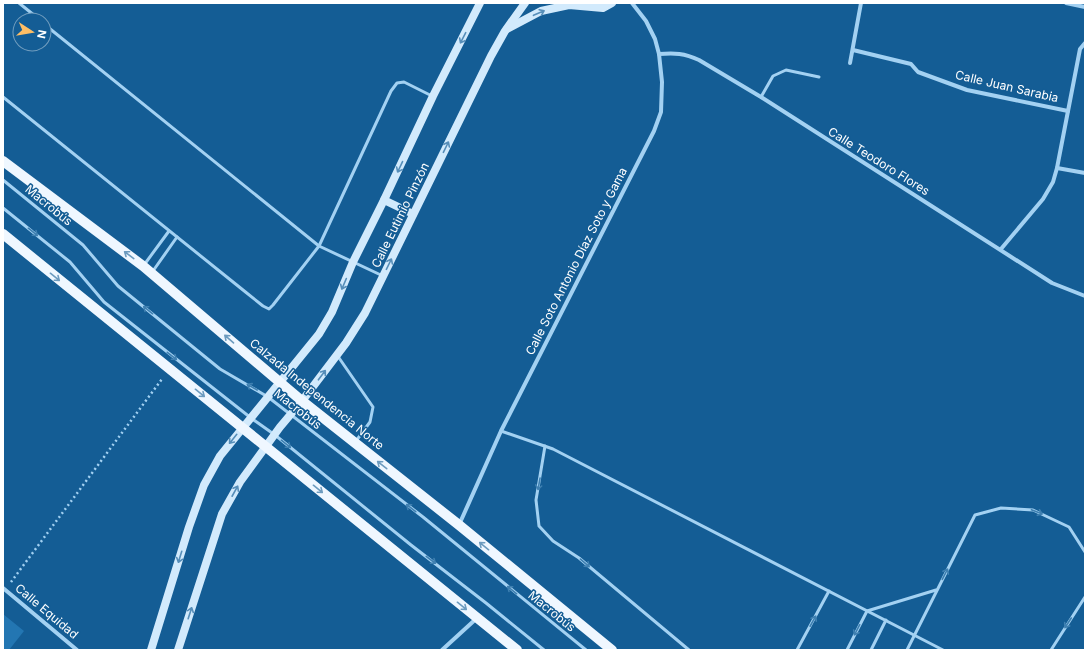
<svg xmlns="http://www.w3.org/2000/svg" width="1088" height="653" font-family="Inter,sans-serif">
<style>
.green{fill:#2376b2}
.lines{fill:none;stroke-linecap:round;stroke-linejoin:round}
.path{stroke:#a3d1f2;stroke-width:2.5;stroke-dasharray:2 3;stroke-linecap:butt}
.lane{stroke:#a3d1f2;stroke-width:3}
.street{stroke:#a3d1f2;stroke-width:4}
.secondary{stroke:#d2eafc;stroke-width:8}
.primary{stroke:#eff7ff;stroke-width:10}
.oneway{stroke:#568eb9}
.oneway2{stroke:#3f80b1}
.oneway3{stroke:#6c9bbf}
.labels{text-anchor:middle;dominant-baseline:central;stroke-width:3;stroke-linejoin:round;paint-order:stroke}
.street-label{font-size:12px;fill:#fff;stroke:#145d95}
</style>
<rect width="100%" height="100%" fill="#145d95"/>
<path class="green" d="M3,614L24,631L9,650H3Z"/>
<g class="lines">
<path class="path" d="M11,582L162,379"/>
<g class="lane">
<path d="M19,3L40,20"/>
<path d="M44,24L319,246L383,276"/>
<path d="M3,97L243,290L263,306L269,309L273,305L319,246L391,91L397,83L404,82L432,96"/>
<path d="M761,97L773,76L786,70L819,77"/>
<path d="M3,180L83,245L118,286L220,369L268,397L423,517L586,650"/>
<path d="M3,208L70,262L104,302L251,418L275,435L411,545L486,603L544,650"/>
<path d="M144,265L169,231"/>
<path d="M153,271L177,237"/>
<path d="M337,355L373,407L370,422L356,441"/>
<path d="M501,431L553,449L943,650"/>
<path d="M545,446L536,500L539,526L553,541L579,558L689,650"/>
<path d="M797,650L829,591"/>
<path d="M847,650L867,611L936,590"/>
<path d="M871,650L886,620"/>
<path d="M907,650L975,515L1001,508L1033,510L1069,527L1085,552"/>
<path d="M1051,650L1085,597"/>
</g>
<g class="street">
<path d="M1066,3L1085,7"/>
<path d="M853,50L911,64L918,72L967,90L1068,111"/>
<path d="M659,54C675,53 684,53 699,60L761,97L1052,283L1085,296"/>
<path d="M850,63L861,3"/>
<path d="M1057,168L1085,173"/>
<path d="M1001,249L1043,199L1053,182L1057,168L1080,49L1085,43"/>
<path d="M459,525L501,431L654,131L661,112L662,82L659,54L655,39L646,21L632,3"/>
<path d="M3,588L77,650"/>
<path d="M442,650L477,618"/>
</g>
<g class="secondary">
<path d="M507,29L541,11L569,5L603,8L612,3"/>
<path d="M384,200L413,214"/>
<path d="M151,650L189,527L204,485L220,456L319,334L332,312L353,262L384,200L433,96L480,3"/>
<path d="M178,650L222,514L240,482L280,427L302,401L346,343L365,313L491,56L505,31L525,3"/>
</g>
<g class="primary">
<path d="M3,161L143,266L302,401L459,525L612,650"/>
<path d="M3,234L517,650"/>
</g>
</g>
<defs><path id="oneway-shaft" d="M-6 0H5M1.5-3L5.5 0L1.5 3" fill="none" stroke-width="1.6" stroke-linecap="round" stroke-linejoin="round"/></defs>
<g class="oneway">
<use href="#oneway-shaft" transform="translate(539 13) rotate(-23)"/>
<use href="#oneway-shaft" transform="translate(463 38) rotate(117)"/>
<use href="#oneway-shaft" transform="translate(446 147) rotate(-64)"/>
<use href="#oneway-shaft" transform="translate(400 167) rotate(115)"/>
<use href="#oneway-shaft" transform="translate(389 264) rotate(-64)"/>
<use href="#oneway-shaft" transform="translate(344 284) rotate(113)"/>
<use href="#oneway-shaft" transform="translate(322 375) rotate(-53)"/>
<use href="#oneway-shaft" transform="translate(233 439) rotate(129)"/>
<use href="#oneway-shaft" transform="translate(235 491) rotate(-61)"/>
<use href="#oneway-shaft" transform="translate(180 557) rotate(107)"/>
<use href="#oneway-shaft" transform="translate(190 613) rotate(-72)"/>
</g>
<g class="oneway2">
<use href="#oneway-shaft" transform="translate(33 232) rotate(39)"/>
<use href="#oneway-shaft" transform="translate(148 310) rotate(-141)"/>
<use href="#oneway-shaft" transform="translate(172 356) rotate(38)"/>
<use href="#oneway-shaft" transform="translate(252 387) rotate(-150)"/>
<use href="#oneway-shaft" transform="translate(286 444) rotate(39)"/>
<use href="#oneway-shaft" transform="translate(539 484) rotate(100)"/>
<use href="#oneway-shaft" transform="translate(411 508) rotate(-142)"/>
<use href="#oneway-shaft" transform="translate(1037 512) rotate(21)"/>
<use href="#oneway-shaft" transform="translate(431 560) rotate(37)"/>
<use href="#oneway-shaft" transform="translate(585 563) rotate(41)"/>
<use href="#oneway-shaft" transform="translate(945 574) rotate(-63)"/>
<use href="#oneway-shaft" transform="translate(512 590) rotate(-141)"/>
<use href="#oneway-shaft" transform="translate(813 621) rotate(-61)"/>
<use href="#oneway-shaft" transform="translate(1068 623) rotate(123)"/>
<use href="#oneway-shaft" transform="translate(857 630) rotate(117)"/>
</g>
<g class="oneway3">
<use href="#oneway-shaft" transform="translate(129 255) rotate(-143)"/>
<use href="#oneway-shaft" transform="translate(55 277) rotate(39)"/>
<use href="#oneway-shaft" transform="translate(229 339) rotate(-139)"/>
<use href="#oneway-shaft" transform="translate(200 393) rotate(39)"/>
<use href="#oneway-shaft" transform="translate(382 465) rotate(-142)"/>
<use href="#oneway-shaft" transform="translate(318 489) rotate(39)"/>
<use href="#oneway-shaft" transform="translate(484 546) rotate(-141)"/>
<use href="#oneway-shaft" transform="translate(462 606) rotate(39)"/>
</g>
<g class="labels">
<g class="street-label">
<text transform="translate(1007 86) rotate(13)">Calle Juan Sarabia</text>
<text transform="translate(879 161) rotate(32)">Calle Teodoro Flores</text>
<text transform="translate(49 205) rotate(39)">Macrobús</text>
<text transform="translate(400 215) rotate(-64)">Calle Eutimio Pinzón</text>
<text transform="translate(576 261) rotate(-63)">Calle Soto Antonio Díaz Soto y Gama</text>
<text transform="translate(317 394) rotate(39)">Calzada Independencia Norte</text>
<text transform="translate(298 409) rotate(38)">Macrobús</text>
<text transform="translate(47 611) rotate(40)">Calle Equidad</text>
<text transform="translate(552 611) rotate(39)">Macrobús</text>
</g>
</g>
<rect width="1088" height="653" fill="none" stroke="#ffffff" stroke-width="8"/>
<g transform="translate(32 32) rotate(102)"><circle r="19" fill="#145d95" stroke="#729ebf"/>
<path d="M0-3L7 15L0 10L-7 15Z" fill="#ffbe65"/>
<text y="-6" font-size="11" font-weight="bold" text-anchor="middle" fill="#ffffff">N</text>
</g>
</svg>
